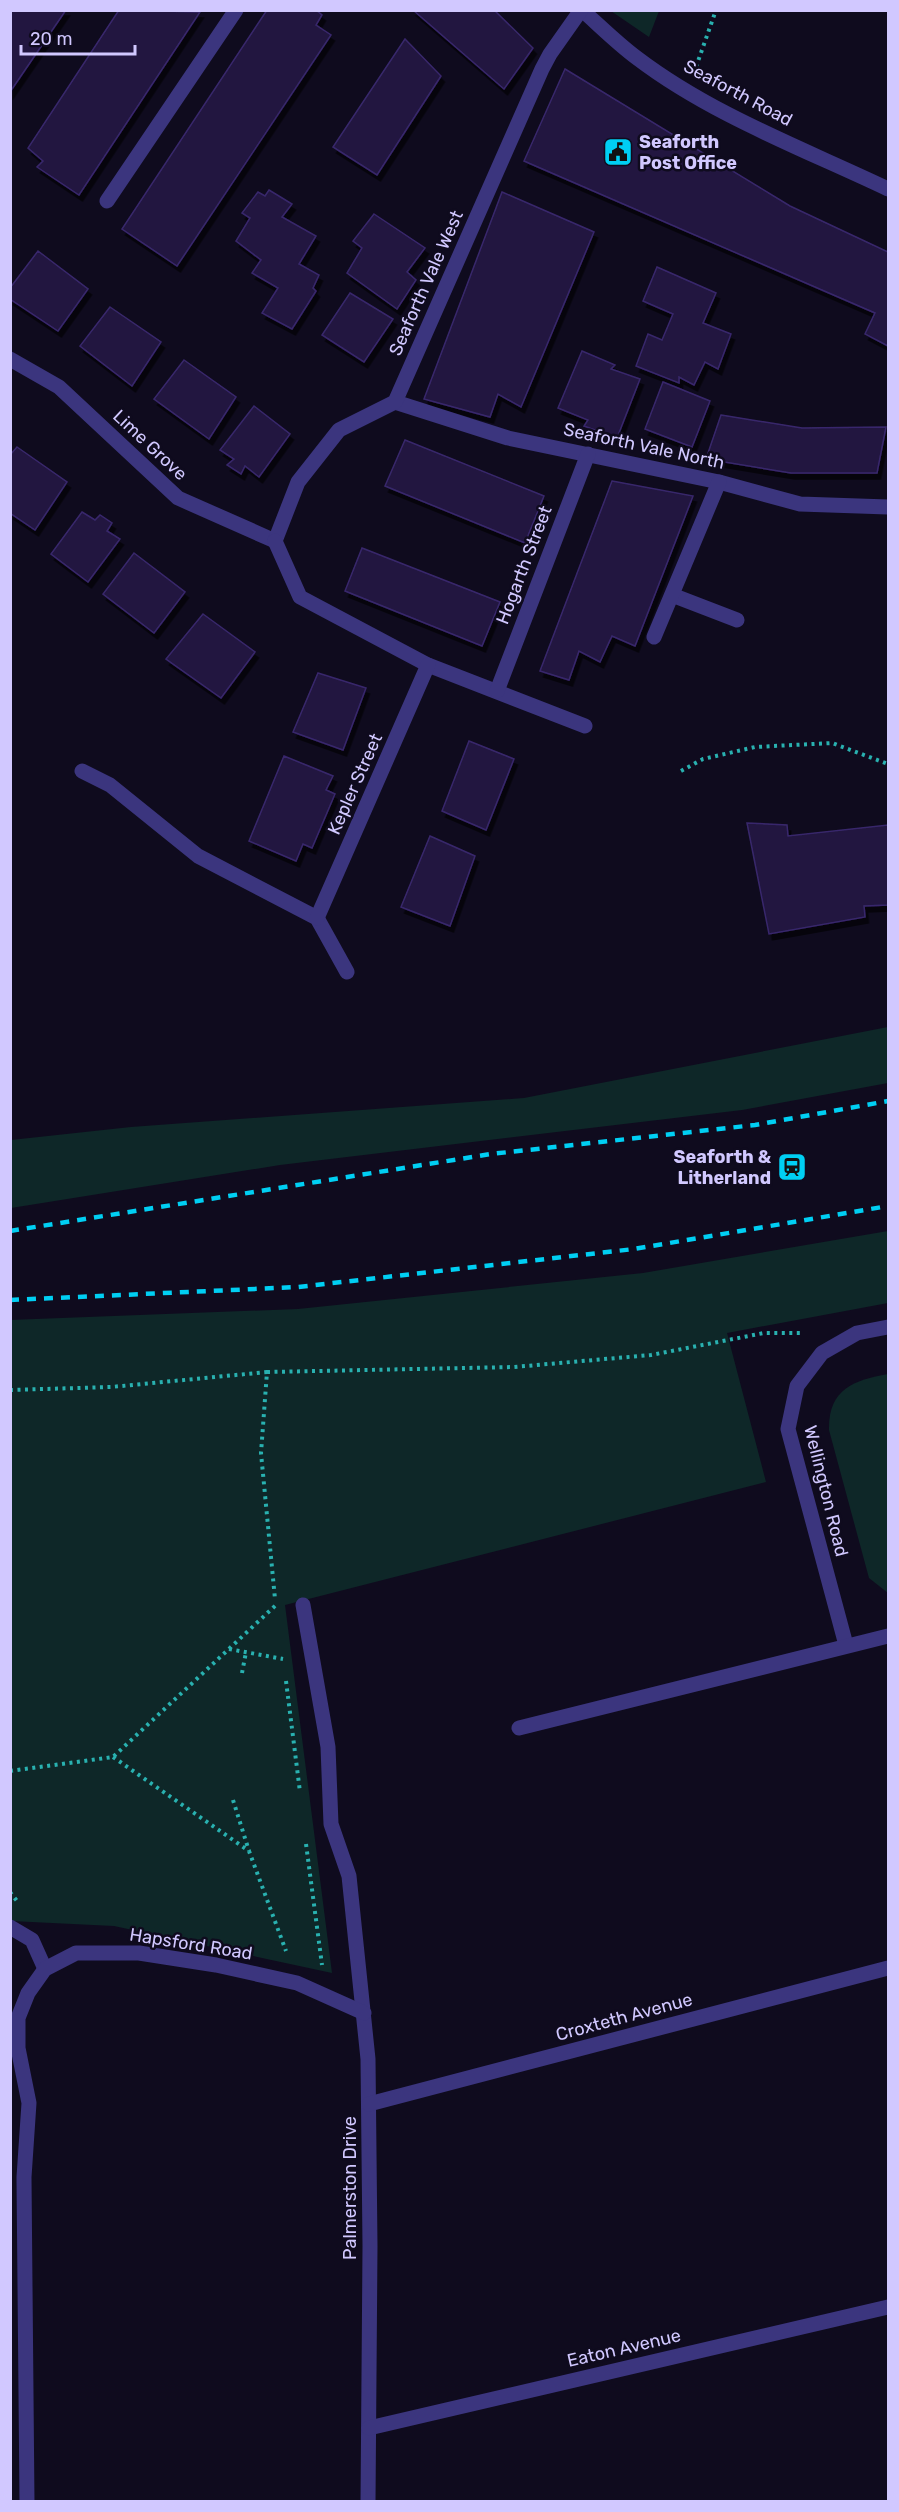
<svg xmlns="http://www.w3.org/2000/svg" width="899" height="2512" font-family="Rubik,sans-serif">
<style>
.green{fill:#0e2728}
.building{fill:#21173f;stroke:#39286c;stroke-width:1.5;filter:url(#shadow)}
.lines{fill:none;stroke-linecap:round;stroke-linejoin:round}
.path{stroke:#29b1b0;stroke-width:4;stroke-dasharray:3 4.5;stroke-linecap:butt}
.minor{stroke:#3b357e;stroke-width:15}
.rail{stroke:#00cff3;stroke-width:4.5;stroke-dasharray:9 8;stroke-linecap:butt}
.labels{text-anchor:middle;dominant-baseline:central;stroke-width:5;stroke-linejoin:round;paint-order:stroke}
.street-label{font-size:18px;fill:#d1c8ff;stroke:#0f0b1e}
.poi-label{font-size:18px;font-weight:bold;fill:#d1c8ff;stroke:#0f0b1e;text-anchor:start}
</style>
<defs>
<filter id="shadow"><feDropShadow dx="3.5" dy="6" stdDeviation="0" flood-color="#0009"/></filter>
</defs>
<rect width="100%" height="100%" fill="#0f0b1e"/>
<g class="green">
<path d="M611,11L659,10V11L649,37Z"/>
<path d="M888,1027V1083L742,1110L280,1165L11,1208V1140L131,1127L524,1098Z"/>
<path d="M888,1231V1303L727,1333L766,1482L285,1605L332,1973L114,1926L11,1921L10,1320L298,1309L643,1273Z"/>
<path d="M888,1374V1593L869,1578L829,1430C828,1390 853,1380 888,1374Z"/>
</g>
<g class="building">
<path d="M10,10H66L10,92Z"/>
<path d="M119,10L200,12L79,195L37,167L43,161L28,148Z"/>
<path d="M267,10H316L322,15L316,25L331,35L177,266L122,229Z"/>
<path d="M413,10H494L533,48L504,89Z"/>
<path d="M405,39L441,76L377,175L333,147Z"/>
<path d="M565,69L790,206L888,252V346L865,334L875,313L524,161Z"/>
<path d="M269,190L292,204L282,217L316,236L299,264L319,275L313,288L316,291L292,329L262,313L278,288L252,273L261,260L236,241L250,218L242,213L258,192L265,196Z"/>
<path d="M502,192L594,232L521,407L498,394L490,417L424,399Z"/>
<path d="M374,214L425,248L407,272L416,280L397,309L347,273L362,248L353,241Z"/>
<path d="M38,251L88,289L58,331L10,299V288Z"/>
<path d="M657,267L716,293L703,323L731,334L718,369L705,362L694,385L679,377V383L636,366L648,334L662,340L673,314L643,301Z"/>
<path d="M350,293L393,319L364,362L322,335Z"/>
<path d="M110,307L161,342L132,386L80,346Z"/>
<path d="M582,351L615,365L611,369L640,379L617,438L584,426L588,420L558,408Z"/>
<path d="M184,360L236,397L209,439L154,399Z"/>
<path d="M663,382L710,401L692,447L645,429Z"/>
<path d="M254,406L290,434L259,477L245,466L241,474L227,465L234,459L220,450Z"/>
<path d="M721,415L802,428L886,427L877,473H791L706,459Z"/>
<path d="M405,440L544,496L525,543L385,486Z"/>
<path d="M17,447L67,482L35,530L10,513V455Z"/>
<path d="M612,481L693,496L635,646L612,636L600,662L579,651L569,680L540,671Z"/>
<path d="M82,512L95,520L100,515L112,523L107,531L120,539L88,582L51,554Z"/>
<path d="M362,548L500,602L482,646L345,591Z"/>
<path d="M134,553L185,592L154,633L103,594Z"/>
<path d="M203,614L255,652L221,698L166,659Z"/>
<path d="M318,673L366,688L343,750L293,732Z"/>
<path d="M469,741L514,759L486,830L442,811Z"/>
<path d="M284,756L333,776L326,790L335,794L312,848L303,844L296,861L249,841Z"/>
<path d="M747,823L787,825L788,836L888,825V905L864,906L865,917L769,934Z"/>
<path d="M430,836L475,856L450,926L401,907Z"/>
</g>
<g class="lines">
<g class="path">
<path d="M696,67L716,10"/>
<path d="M681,771L703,759L755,747L832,743L888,764"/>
<path d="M267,1372L514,1367L651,1355L764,1333H803"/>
<path d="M10,1390L111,1387L267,1372L261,1453L275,1599"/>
<path d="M229,1649L283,1659"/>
<path d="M242,1673L246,1652"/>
<path d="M286,1681L300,1792"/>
<path d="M113,1757L249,1851L286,1951"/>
<path d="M10,1771L113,1757L276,1605"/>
<path d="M233,1800L249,1851"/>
<path d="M306,1844L322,1965"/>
<path d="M10,1892L17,1901"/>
</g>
<g class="minor">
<path d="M582,10C600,26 618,44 637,58C712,115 804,149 888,189"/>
<path d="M107,201L236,10"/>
<path d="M10,359L59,387L178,498L275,541"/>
<path d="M395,402L508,438L719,482L800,504L888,507"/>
<path d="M275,541L298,482L339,430L395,402L542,69L550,54L581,10"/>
<path d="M275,541L300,597L428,665L585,726"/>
<path d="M672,595L737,620"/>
<path d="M654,637L719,482"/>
<path d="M497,691L588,454"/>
<path d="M82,771L110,785L198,856L317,918L347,972"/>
<path d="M317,918L428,665"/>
<path d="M303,1605L328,1747L331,1824L349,1876L368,2059L370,2246L368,2502"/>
<path d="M846,1645L788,1429L797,1386L822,1353L857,1333L888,1327"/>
<path d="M519,1728L888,1636"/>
<path d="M10,1927L32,1940L45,1969"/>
<path d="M369,2104L888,1968"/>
<path d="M369,2428L888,2307"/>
<path d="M27,2502L24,2177L29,2103L18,2048V2018L28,1993L45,1969L76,1953H139L216,1965L297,1983L364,2013"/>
</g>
<g class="rail">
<path d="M10,1231L491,1154L755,1125L888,1101"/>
<path d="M10,1300L298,1287L634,1249L888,1206"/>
</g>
</g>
<defs>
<g id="civic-square" transform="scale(1.5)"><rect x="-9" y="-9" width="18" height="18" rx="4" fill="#00cff3" stroke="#0f0b1e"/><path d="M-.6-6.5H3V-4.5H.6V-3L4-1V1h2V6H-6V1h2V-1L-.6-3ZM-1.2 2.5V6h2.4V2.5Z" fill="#111"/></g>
<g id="station-square" transform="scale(1.5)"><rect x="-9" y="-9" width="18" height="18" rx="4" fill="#00cff3" stroke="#0f0b1e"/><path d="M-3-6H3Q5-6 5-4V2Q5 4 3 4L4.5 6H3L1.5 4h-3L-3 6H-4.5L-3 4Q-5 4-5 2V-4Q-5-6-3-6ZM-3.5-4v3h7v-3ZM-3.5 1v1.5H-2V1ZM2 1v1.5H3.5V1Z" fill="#111"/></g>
</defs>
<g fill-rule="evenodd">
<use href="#civic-square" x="618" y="152"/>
<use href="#station-square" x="792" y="1167"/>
</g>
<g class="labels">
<g class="street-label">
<text transform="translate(738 93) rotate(28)">Seaforth Road</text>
<text transform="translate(426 283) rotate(-66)">Seaforth Vale West</text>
<text transform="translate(150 445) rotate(43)">Lime Grove</text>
<text transform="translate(644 446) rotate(12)">Seaforth Vale North</text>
<text transform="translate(524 565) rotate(-69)">Hogarth Street</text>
<text transform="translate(355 784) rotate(-66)">Kepler Street</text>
<text transform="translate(826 1491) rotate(76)">Wellington Road</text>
<text transform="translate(191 1944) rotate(9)">Hapsford Road</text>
<text transform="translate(624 2017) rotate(-15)">Croxteth Avenue</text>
<text transform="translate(350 2188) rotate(-90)">Palmerston Drive</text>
<text transform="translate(624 2348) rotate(-13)">Eaton Avenue</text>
</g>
<g class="poi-label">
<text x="639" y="142">Seaforth<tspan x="639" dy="21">Post Office</tspan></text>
<text x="771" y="1157" text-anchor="end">Seaforth &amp;<tspan x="771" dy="21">Litherland</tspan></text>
</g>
</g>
<rect width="899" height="2512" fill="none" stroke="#d1c8ff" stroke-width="24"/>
<path d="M21 45v9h114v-9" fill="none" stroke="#d1c8ff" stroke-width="3"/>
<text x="30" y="45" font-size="18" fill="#d1c8ff" stroke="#0f0b1e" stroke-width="4.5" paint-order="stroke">20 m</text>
</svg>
